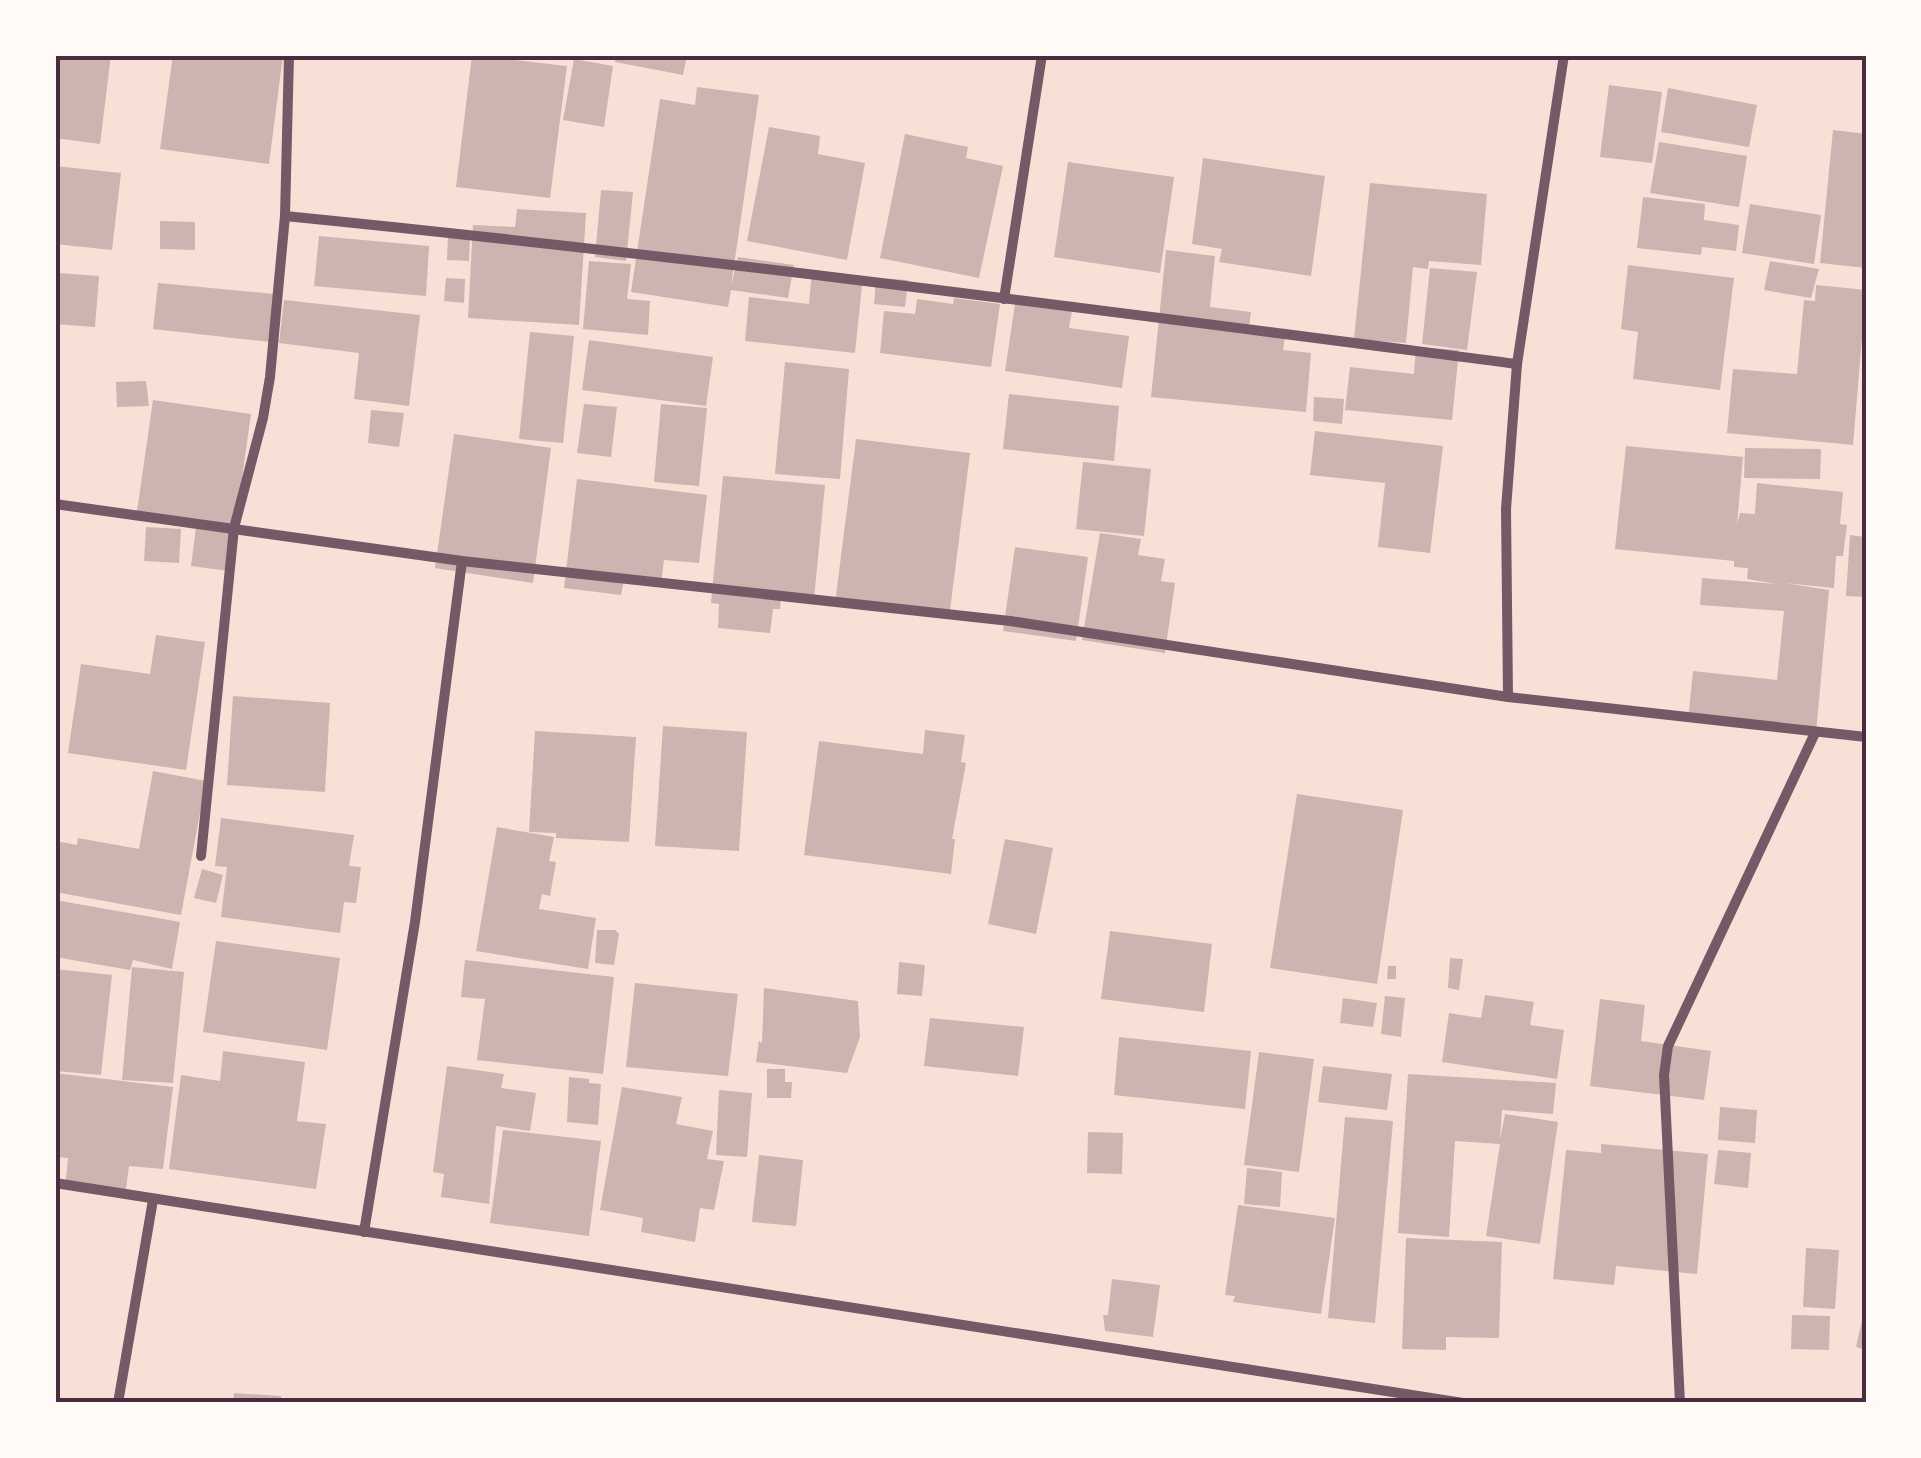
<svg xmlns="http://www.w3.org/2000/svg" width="1921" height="1458" font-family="'Crimson Pro',serif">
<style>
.building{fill:#ccb4b1}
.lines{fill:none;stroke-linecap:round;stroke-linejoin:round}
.minor{stroke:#755966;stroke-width:10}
.neatline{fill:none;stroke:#4a2c40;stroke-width:4}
</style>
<rect width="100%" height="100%" fill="#f7e1d7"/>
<g class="building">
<path d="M55,55H111L100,144L55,138Z"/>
<path d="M173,55H283L269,164L160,149Z"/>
<path d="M472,55L567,66L550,198L456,187Z"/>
<path d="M617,55H687L683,75L615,62Z"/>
<path d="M574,59L613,66L604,127L563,120Z"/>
<path d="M1609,85L1662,92L1652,163L1600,157Z"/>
<path d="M697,87L759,95L731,286L738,257L794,265L788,298L731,290L728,307L631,292L660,99L695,105Z"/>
<path d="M1668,88L1757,105L1749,147L1661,132Z"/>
<path d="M769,127L820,136L818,154L865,163L847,260L747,241Z"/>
<path d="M1833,130L1866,134V268L1820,263Z"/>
<path d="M905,134L968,147L966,158L1003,166L979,278L880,258Z"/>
<path d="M1659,142L1747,156L1739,207L1650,193Z"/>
<path d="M1203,158L1325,176L1311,276L1219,262L1222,249L1192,244Z"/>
<path d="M1068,162L1174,177L1160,273L1054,257Z"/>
<path d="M55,166L121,173L112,250L55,244Z"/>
<path d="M1370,183L1487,194L1481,265L1429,261L1428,269L1413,267L1406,343L1354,339Z"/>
<path d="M601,190L633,192L626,261L595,257Z"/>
<path d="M1643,197L1705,204L1704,220L1739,225L1736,251L1702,247L1701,255L1637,248Z"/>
<path d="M1750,204L1821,215L1814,264L1742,253Z"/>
<path d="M517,209L586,213L579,325L468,318L473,225L515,227Z"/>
<path d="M160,221L195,222V250L160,249Z"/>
<path d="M448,234H470L469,261L447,260Z"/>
<path d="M319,236L429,246L426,296L314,286Z"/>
<path d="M1166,250L1215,256L1210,307L1251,312L1249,327L1286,330L1283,350L1311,353L1306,412L1151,397Z"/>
<path d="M589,261L631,264L627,299L650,301L648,335L583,329Z"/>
<path d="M1770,261L1819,269L1811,298L1764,290Z"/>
<path d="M55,265H60L59,273L99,276L95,327L55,324Z"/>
<path d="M1628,265L1734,278L1720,390L1633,379L1638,332L1621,329Z"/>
<path d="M1430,268L1477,272L1467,350L1422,344Z"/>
<path d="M812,271L863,276L855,353L745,341L749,297L809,304Z"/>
<path d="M446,278L465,279L464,303L444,301Z"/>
<path d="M876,278L908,280L905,307L874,304Z"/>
<path d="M158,283L274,294L270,342L153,329Z"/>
<path d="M1816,285L1866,290L1853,445L1727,433L1733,369L1797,374L1804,300L1815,301Z"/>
<path d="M954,298L1000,304L991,367L880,353L884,311L915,314L917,299L953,304Z"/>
<path d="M284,300L420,315L409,406L354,399L359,353L279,343Z"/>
<path d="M1015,304L1072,311L1069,328L1129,336L1122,388L1005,371Z"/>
<path d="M530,332L574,336L563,443L519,439Z"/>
<path d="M589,340L713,357L706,406L582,390Z"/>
<path d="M1416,347L1459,350L1452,420L1345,410L1350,367L1414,374Z"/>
<path d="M785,362L849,369L840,479L775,474Z"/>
<path d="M146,381L149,406L117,407L116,382Z"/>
<path d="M1009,394L1119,406L1114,461L1003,449Z"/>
<path d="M1314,397L1344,399L1342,424L1313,421Z"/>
<path d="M153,400L251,414L229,571L191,566L196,527L136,518Z"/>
<path d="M584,404L617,407L611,457L577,453Z"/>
<path d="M661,404L707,408L699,486L654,482Z"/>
<path d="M371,410L404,413L399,447L368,443Z"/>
<path d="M1315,431L1443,446L1430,553L1378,547L1385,483L1310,475Z"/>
<path d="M454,434L551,448L533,583L435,568Z"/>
<path d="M856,439L970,453L949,618L835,603Z"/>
<path d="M1626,446L1743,457L1737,525L1740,513L1755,514L1757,483L1843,492L1840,524L1847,525L1843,556H1836L1834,588L1785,583L1829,590L1816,733L1688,720L1693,671L1777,680L1784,611L1700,605L1702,578L1777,584L1747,579L1748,568L1734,567V561L1615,549Z"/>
<path d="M1745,448L1821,449L1820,479L1744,478Z"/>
<path d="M1083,462L1151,469L1144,536L1076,529Z"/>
<path d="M723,476L825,485L814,599L781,596L780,609H773L770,633L718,628L719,604L711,603Z"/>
<path d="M577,479L707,495L699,563L664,560L661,584L624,579L621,595L564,588Z"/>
<path d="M146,527L181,529L179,563L144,561Z"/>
<path d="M1100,533L1141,539L1138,555L1165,559L1161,581L1175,583L1165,653L1082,640Z"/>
<path d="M1850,535L1866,537V597L1846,596Z"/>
<path d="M1015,547L1088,557L1076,641L1003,631Z"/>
<path d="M156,635L205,642L186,770L68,753L81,664L150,674Z"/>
<path d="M233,696L330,703L325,792L227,785Z"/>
<path d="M663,726L747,732L739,851L655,846Z"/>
<path d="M925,730L965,735L961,762L966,763L952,839H955L951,874L804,855L819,741L923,754Z"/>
<path d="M535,731L636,737L629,842L556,838V833L529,832Z"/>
<path d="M153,771L206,781L181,915L55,892V841L77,845L78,838L139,849Z"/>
<path d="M1297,794L1403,810L1377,984L1270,968Z"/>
<path d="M221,818L354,835L349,866L361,867L356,903L344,902L340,933L221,917L227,867L215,866Z"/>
<path d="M497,827L554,837L549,861L556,862L550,896L542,894L539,909L596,918L588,969L476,951Z"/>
<path d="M1005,839L1053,848L1036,934L988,924Z"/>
<path d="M202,869L223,875L216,903L194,898Z"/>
<path d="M55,900L180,922L172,969L133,960L130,970L55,957Z"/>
<path d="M597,930H615L619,934L614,965L595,963Z"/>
<path d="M1110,931L1212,944L1204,1012L1101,999Z"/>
<path d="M216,941L340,958L327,1050L203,1032Z"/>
<path d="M1450,958L1463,959L1459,990L1448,988Z"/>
<path d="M465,960L614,977L603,1074L477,1060L485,999L461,997Z"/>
<path d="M899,962L925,965L922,996L897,994Z"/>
<path d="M1388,966H1396V979H1387Z"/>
<path d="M132,967L184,972L173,1083L122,1080Z"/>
<path d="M55,969L112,975L101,1075L55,1071Z"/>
<path d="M635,983L738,994L728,1076L626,1067Z"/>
<path d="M764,988L858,1001L860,1037L847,1073L756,1062L759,1041L762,1043Z"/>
<path d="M1485,995L1534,1002L1530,1025L1564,1030L1557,1079L1442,1062L1449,1013L1481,1018Z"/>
<path d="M1385,996L1405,998L1401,1037L1381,1034Z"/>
<path d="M1343,998L1377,1003L1373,1027L1340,1023Z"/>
<path d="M1600,999L1645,1005L1641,1041L1711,1051L1704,1100L1590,1086Z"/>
<path d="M930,1018L1024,1027L1018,1076L924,1066Z"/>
<path d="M1119,1037L1251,1051L1245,1109L1114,1095Z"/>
<path d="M223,1051L305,1062L297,1121L326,1124L316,1189L169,1169L181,1075L220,1081Z"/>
<path d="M1259,1052L1314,1059L1299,1172L1244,1165Z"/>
<path d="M447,1066L504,1074L501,1088L536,1093L530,1131L496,1126L489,1204L441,1197L444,1174L433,1172Z"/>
<path d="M1323,1066L1392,1074L1387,1110L1318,1102Z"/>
<path d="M767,1069H785V1082H792L791,1098H767Z"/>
<path d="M55,1073L173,1087L163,1169L129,1166L125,1196L65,1189L68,1158L55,1157Z"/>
<path d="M1408,1074L1556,1083L1553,1114L1502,1110L1500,1139L1505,1114L1558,1122L1540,1244L1486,1236L1500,1144L1455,1141L1449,1237L1398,1233Z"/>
<path d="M569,1077L589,1079V1083L601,1084L598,1125L567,1122Z"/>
<path d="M622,1087L682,1097L676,1124L713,1131L707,1159L724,1161L714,1210L700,1208L695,1242L641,1232L643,1218L600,1210Z"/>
<path d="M719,1090L752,1093L747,1157L716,1155Z"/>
<path d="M1720,1107L1757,1110L1755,1143L1718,1140Z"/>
<path d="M1345,1117L1393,1121L1375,1323L1328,1318Z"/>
<path d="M503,1130L601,1141L589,1236L490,1223Z"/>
<path d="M1088,1132L1123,1133L1122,1174L1087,1173Z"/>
<path d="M1601,1144L1708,1154L1697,1274L1616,1266L1614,1285L1553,1279L1566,1150L1601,1153Z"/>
<path d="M1718,1150L1751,1153L1748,1188L1714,1184Z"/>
<path d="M759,1155L803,1160L796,1226L752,1222Z"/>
<path d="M1247,1168L1282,1172L1280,1207L1244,1204Z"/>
<path d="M1238,1205L1335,1218L1321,1314L1233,1302L1235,1296L1225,1295Z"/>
<path d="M1406,1238L1502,1242L1499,1338L1446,1337V1350L1402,1349Z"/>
<path d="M1806,1248L1839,1250L1835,1309L1803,1307Z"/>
<path d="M1112,1279L1160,1285L1153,1337L1105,1331L1103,1315H1108Z"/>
<path d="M1864,1311H1866V1350L1856,1347Z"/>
<path d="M1792,1315L1830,1316L1829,1350L1791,1349Z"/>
<path d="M234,1393L281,1396V1403H233Z"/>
</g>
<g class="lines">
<g class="minor">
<path d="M285,216C697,257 1107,311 1517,364"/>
<path d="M1004,299L1042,55"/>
<path d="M55,504L462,561L1010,621L1508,697L1866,737"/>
<path d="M1508,697L1506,509L1517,364L1564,55"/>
<path d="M201,856L234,528L263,418L270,377L285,216L289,55"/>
<path d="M55,1183L1463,1403"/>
<path d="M364,1232L415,922L462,561"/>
<path d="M118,1403L153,1200"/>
<path d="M1680,1403L1664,1075L1668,1046L1815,733"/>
</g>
</g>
<rect width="1921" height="1458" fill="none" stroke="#fffaf5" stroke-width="115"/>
<rect x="58" y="58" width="1806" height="1342" class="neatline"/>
</svg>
